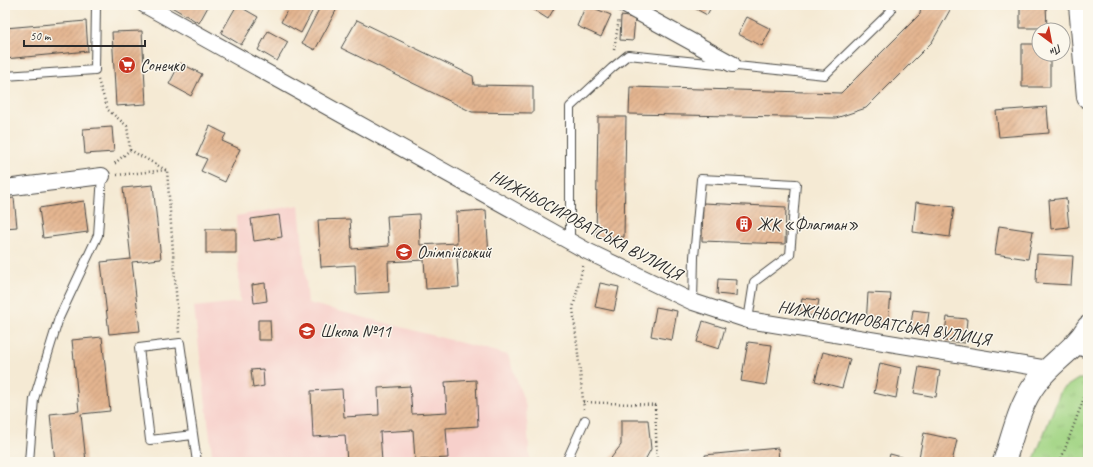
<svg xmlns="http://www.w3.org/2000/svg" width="1093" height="467" font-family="Caveat,sans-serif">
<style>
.built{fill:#f7d0cb}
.grass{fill:url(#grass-tufts);stroke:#668057}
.building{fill:url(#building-hatch)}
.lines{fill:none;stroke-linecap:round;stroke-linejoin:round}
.service-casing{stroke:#494844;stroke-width:10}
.minor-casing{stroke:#494844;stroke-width:18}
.secondary-casing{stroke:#494844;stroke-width:24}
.path{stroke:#494844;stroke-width:2.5;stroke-dasharray:1 3;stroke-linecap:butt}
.service{stroke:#fff;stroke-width:8}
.minor{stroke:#fff;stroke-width:16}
.secondary{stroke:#fff;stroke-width:22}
.labels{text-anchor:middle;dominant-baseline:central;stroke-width:3;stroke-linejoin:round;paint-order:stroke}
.poi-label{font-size:17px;fill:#2b2b2b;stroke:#fbf7ec;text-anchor:start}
.street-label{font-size:17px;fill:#2b2b2b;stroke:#fbf7ec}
</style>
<defs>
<pattern id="grass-tufts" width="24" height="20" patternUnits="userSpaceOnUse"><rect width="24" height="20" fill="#a1d483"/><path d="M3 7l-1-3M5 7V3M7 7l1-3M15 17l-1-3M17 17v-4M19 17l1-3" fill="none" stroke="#8bb671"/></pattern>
<pattern id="building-hatch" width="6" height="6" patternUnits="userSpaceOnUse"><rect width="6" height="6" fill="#e4b590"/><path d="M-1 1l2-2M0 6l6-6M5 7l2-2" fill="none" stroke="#b99376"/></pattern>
</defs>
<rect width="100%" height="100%" fill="#fbf7ec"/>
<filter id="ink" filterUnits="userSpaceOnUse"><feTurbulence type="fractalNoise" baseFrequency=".025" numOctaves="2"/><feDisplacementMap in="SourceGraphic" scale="8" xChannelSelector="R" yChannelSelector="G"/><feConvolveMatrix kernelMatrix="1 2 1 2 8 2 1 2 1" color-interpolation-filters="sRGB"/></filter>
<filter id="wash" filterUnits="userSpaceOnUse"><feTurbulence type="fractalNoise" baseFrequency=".012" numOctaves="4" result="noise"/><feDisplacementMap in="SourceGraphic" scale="16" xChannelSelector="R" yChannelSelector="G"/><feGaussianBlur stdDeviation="0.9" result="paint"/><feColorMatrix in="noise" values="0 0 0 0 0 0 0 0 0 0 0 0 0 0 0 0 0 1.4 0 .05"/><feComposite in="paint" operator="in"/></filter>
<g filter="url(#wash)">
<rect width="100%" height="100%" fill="#f5ead4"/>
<path class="built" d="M299,205L308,303L508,355L526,407L530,462H213L194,307L240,302L236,216Z"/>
<path class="grass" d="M1078,379H1088V462H1033L1061,390Z"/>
<g id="blocks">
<g class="building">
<path d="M168,5H209L199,23Z"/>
<path d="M237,5L258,17L241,45L221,33Z"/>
<path d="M290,5L315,6L301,33L281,22Z"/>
<path d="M321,5H339L315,50L302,43Z"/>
<path d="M526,5H556L548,19Z"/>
<path d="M586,5L611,15L601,37L577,26Z"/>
<path d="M689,5H712L707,15Z"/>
<path d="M921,5H950V10L932,42L866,108L836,118L629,114L630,87L841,93L920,14Z"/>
<path d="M1020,5H1046L1047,28H1020Z"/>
<path d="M621,16L635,18L633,41L620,40Z"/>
<path d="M747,17L771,29L762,46L738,34Z"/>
<path d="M357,20L473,76L474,85L533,86V113L472,112L341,48Z"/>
<path d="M86,21L88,51L5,59V28Z"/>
<path d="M142,31L146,104L116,106L112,32Z"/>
<path d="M268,31L288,42L277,61L258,50Z"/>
<path d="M1022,44H1039V54H1050V87H1022Z"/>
<path d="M180,63L202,74L191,96L169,84Z"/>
<path d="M1047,107L1049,133L999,137L996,111Z"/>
<path d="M598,117H626L624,237H596Z"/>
<path d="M210,126L226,134L222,141L240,149L225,182L201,171L207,159L197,155Z"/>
<path d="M112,127L114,152L85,154L83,129Z"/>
<path d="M153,185L161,259L132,262L140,331L109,334L101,262L131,259L123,188Z"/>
<path d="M14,198L17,227L5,228V199Z"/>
<path d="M1066,198L1069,227L1051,229L1049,200Z"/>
<path d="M84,201L88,232L43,238L39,208Z"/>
<path d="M916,202L954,207L950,237L913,232Z"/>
<path d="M703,203L786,207L785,244L702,241Z"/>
<path d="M486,210L489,256L457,258L459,287L426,289L424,260L388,262L389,292L356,294L355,265L321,267L318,220L350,219L352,249L389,246L387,216L419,214L420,245L457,243L456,212Z"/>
<path d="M279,215L282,237L254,241L251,219Z"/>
<path d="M999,226L1033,231L1028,259L995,254Z"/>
<rect x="206" y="229" width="30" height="24"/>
<path d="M1037,254L1073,256L1071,285L1036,283Z"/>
<path d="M718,279L737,280L736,296L717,294Z"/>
<path d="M265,283L267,301L254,303L252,285Z"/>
<path d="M600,283L619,287L614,311L595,307Z"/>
<path d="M868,293L891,294L888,326L866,324Z"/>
<path d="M802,298L819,300L816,316L800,314Z"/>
<path d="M656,307L677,311L672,340L651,336Z"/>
<path d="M913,310L929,312L926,333L910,331Z"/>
<path d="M947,317L967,319L965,343L944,341Z"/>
<path d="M258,320H270L271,340H258Z"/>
<path d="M703,321L725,328L719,349L697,342Z"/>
<path d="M102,337L110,411L81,414L86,462H55L50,414L79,411L72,340Z"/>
<path d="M748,342L772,345L766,385L741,381Z"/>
<path d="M823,352L850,359L842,388L815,381Z"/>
<path d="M880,363L901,368L896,398L874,393Z"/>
<path d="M919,367L940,371L936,397L914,393Z"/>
<path d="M263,369L264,386L253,388L251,370Z"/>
<path d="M476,380L478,426L446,428L448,458L415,460L413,430L380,432L382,462H347L345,435L313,437L311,391L342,389L344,417L379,415L378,388L410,386L412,414L447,412L445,382Z"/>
<path d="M621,420H648L651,449L644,462H608L621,445Z"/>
<path d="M924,433L957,440L952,462H918Z"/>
<path d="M778,448L779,462H706L705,455Z"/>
<path d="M890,454L917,461L916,462H888Z"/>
</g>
</g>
</g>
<g filter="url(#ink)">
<use href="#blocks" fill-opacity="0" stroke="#494844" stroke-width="1"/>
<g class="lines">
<g class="service-casing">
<g id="service">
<path d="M5,76L95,70L96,5"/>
<path d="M570,242V107L612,68L628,55L825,75L891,11L890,5"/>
<path d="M693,302L694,257L701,179L796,184L790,255L754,282L748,320"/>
<path d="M1074,349L1088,354"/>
<path d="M193,435L150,440L139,348L180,343L197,462"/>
<path d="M29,462L34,399L59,318L98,235L102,176"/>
<path d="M566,462L585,420"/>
</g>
</g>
<g class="minor-casing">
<g id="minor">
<path d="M145,5L587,251L693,302L748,320L1048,369"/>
<path d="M625,5L732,64"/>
<path d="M5,188L102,176"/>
</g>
</g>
<g class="secondary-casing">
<g id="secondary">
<path d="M1080,5L1088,97"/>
<path d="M1004,462C1013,436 1019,405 1036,383C1051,362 1075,350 1088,327"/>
</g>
</g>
<g class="path">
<path d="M614,50L619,19"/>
<path d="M98,80L108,110L127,126L130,150L113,165"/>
<path d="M130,150L166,170"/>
<path d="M117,175L167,170L179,333"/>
<path d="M583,266L573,308L584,409"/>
<path d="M583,402L655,405L657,462"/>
<path d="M1060,462L1088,387"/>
</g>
<use href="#service" class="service"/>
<use href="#minor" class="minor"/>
<use href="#secondary" class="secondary"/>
</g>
</g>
<defs>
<g id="supermarket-disc" transform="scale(0.9)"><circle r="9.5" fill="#c8321e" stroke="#fbf7ec"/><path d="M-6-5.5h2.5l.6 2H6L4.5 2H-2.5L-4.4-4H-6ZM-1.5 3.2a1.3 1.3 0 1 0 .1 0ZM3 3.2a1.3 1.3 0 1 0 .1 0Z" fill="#fff"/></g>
<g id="building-disc" transform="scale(0.9)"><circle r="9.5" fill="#c8321e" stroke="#fbf7ec"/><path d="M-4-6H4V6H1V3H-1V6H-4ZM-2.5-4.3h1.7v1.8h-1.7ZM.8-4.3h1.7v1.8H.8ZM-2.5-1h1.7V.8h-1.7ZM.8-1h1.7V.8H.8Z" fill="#fff"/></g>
<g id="school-disc" transform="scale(0.9)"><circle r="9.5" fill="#c8321e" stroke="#fbf7ec"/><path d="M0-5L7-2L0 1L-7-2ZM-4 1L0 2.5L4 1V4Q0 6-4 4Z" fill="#fff"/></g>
</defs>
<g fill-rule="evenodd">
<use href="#supermarket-disc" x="127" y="65"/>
<use href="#building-disc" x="744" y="224"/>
<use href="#school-disc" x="404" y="252"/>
<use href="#school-disc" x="307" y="331"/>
</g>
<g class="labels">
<g class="poi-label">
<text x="140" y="65">Сонечко</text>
<text x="757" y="224">ЖК «Флагман»</text>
<text x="417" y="252">Олімпійський</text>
<text x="320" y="331">Школа №11</text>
</g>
<g class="street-label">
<text transform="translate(586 225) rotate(28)">НИЖНЬОСИРОВАТСЬКА ВУЛИЦЯ</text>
<text transform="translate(884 323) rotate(9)">НИЖНЬОСИРОВАТСЬКА ВУЛИЦЯ</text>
</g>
</g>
<rect width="1093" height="467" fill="none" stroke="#fbf7ec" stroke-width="20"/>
<g transform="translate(1051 42) rotate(148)"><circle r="19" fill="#fbf7ec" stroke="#a8a59f"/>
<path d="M0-3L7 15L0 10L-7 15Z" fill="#c8321e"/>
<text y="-6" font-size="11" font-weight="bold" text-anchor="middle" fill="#2b2b2b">Пн</text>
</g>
<path d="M24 40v6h121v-6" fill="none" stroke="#2b2b2b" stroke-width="2"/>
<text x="30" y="40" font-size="12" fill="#2b2b2b" stroke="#fbf7ec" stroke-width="3" paint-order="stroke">50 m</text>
</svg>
